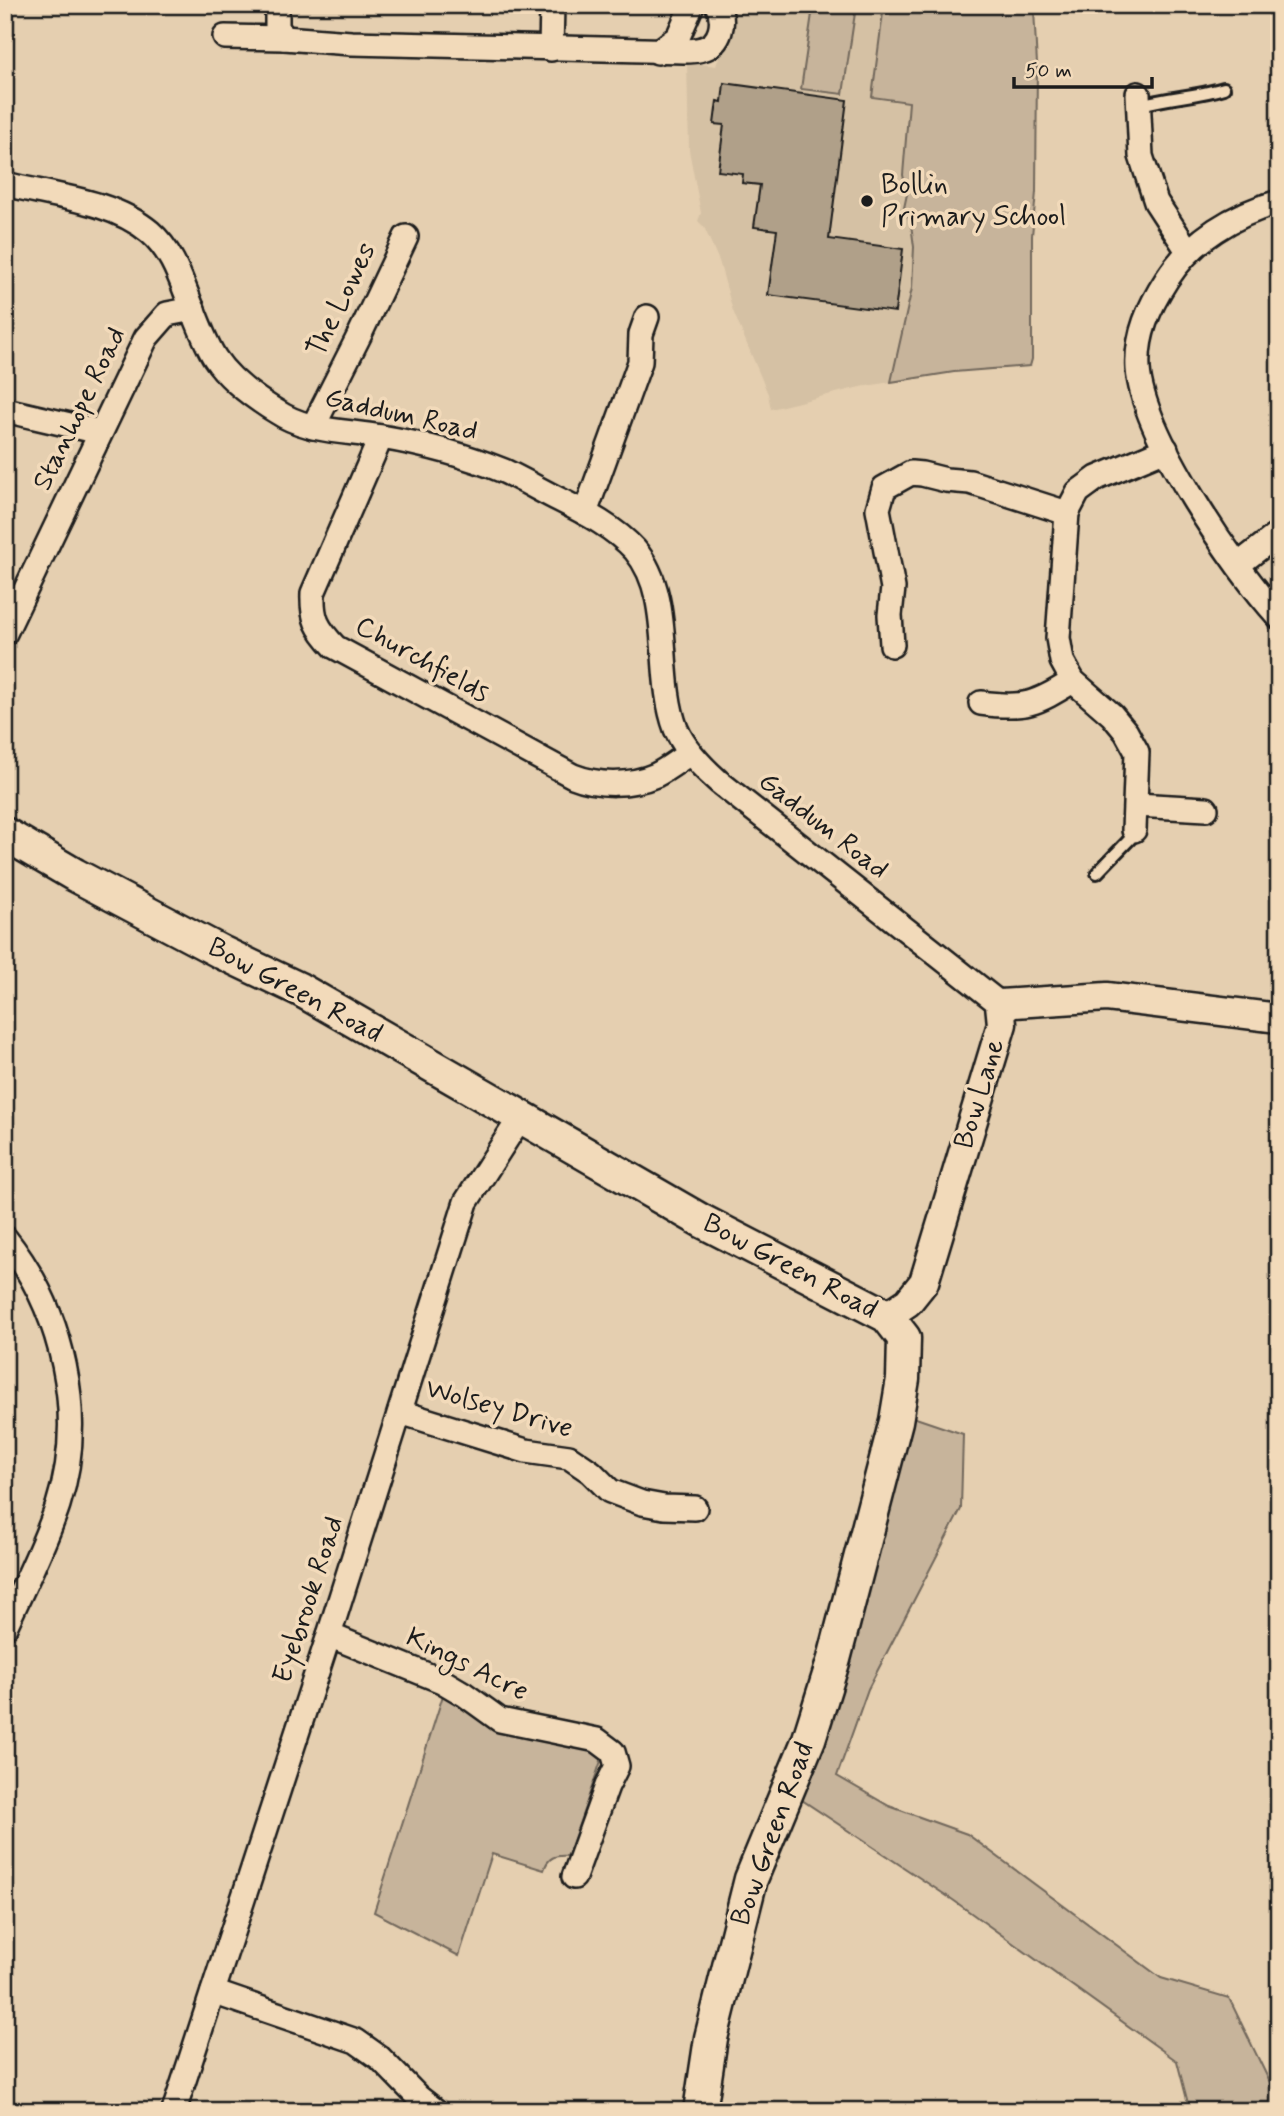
<svg xmlns="http://www.w3.org/2000/svg" width="1284" height="2116" font-family="Mynerve,sans-serif">
<style>
.built{fill:#d5c1a4}
.green{fill:#c7b49b;stroke:#72685c;stroke-width:2}
.building{fill:#b0a089;stroke:#1c1c1c;stroke-width:2}
.lines{fill:none;stroke-linecap:round;stroke-linejoin:round}
.service-casing{stroke:#1c1c1c;stroke-width:16}
.minor-casing{stroke:#1c1c1c;stroke-width:28}
.tertiary-casing{stroke:#1c1c1c;stroke-width:33}
.secondary-casing{stroke:#1c1c1c;stroke-width:37}
.service{stroke:#f2daba;stroke-width:10}
.minor{stroke:#f2daba;stroke-width:23}
.tertiary{stroke:#f2daba;stroke-width:28}
.secondary{stroke:#f2daba;stroke-width:32}
.poi-dot{fill:#1c1c1c;stroke:#f2daba;stroke-width:2.5}
.labels{text-anchor:middle;dominant-baseline:central;stroke-width:7;stroke-linejoin:round;paint-order:stroke}
.poi-label{font-size:28px;fill:#1c1c1c;stroke:#f2daba;text-anchor:start}
.street-label{font-size:28px;fill:#1c1c1c;stroke:#f2daba}
</style>
<rect width="100%" height="100%" fill="#e5cfb0"/>
<filter id="ink" filterUnits="userSpaceOnUse"><feTurbulence type="fractalNoise" baseFrequency=".0143" numOctaves="2"/><feDisplacementMap in="SourceGraphic" scale="14" xChannelSelector="R" yChannelSelector="G"/><feConvolveMatrix kernelMatrix="1 2 1 2 8 2 1 2 1" color-interpolation-filters="sRGB"/></filter>
<g filter="url(#ink)">
<path class="built" d="M735,5H1004L1034,10L1037,64L1036,192L1032,236V359L1030,366L954,372L860,387L771,409L768,394L733,311L719,261L704,227L698,221L701,213L689,150L687,62L716,66Z"/>
<g class="green">
<path d="M884,5H1030L1016,7L1034,10L1037,64L1036,192L1032,236V359L1030,366L954,372L891,382L912,288L914,247L911,224L904,208L907,194L903,175L909,102L872,97Z"/>
<path d="M813,7L855,13L843,94L801,89Z"/>
<path d="M907,1415L963,1434L961,1509L868,1689L837,1776L889,1806L967,1834L1161,1978L1229,1998L1279,2101V2111H1190L1177,2061L953,1900L799,1798Z"/>
<path d="M445,1689L588,1744L602,1758L568,1856C555,1855 548,1857 544,1870L492,1854L459,1956L374,1912Z"/>
</g>
<path class="building" d="M724,83L847,100L829,239L903,249L895,312L768,295L777,230L754,227L760,185L742,183L743,174L718,171L724,125L714,124L717,101L722,102Z"/>
<g class="lines">
<g class="service-casing">
<g id="service">
<path d="M1137,106C1166,97 1195,97 1224,88"/>
<path d="M1097,873L1130,839L1134,830"/>
</g>
</g>
<g class="minor-casing">
<g id="minor">
<path d="M277,5V27L284,38"/>
<path d="M225,37L284,38L351,43L684,51C689,51 696,51 702,49C721,45 726,21 717,5"/>
<path d="M551,49L552,5"/>
<path d="M658,52L678,37L692,5"/>
<path d="M1138,94L1141,156L1156,202L1188,251"/>
<path d="M5,184C52,196 112,200 150,232C174,253 181,281 193,310C199,325 206,344 215,358C230,381 260,402 284,416C314,432 349,431 381,437C423,444 465,455 504,471C523,480 542,491 560,500C586,513 615,528 635,550C675,597 655,674 676,729C685,750 702,767 719,782L1000,1004"/>
<path d="M1279,202C1234,214 1192,240 1167,279C1149,307 1136,335 1138,369C1143,435 1234,568 1279,617"/>
<path d="M5,410L100,432"/>
<path d="M313,427L360,334L406,237"/>
<path d="M381,437L313,593C312,619 317,628 335,647L573,776C598,786 631,786 656,775C668,769 679,760 690,753"/>
<path d="M585,513L640,362L641,334L647,317"/>
<path d="M1238,565L1279,533"/>
<path d="M5,633L146,338L167,314L193,309"/>
<path d="M892,645L890,615L893,588L878,509L884,488L911,473L922,474L946,480L970,482L1067,513"/>
<path d="M981,703C1026,709 1035,704 1073,681"/>
<path d="M1136,805L1206,809"/>
<path d="M1134,830L1137,752L1126,732L1112,715L1073,681L1062,661L1058,638L1067,513L1078,492L1097,478L1166,449"/>
<path d="M5,1238C63,1311 87,1415 58,1505C44,1547 23,1587 5,1627"/>
<path d="M400,1412L526,1451L569,1457L591,1472L610,1491L642,1503L664,1507L695,1508"/>
<path d="M329,1635L442,1681L464,1694L500,1720L597,1740L613,1752L617,1766L607,1786L574,1877"/>
<path d="M213,1992L356,2041L380,2058L418,2097L436,2111"/>
<path d="M174,2111L329,1635L466,1202L520,1118"/>
</g>
</g>
<g class="tertiary-casing">
<path id="tertiary" d="M887,1316L908,1302L924,1282L1002,1024L1000,1004L1107,997L1279,1018"/>
</g>
<g class="secondary-casing">
<path id="secondary" d="M5,834L75,875L223,953L299,989L702,1221L887,1316L904,1338L903,1379L896,1421L834,1659L809,1739L751,1879L711,2038L700,2111"/>
</g>
<use href="#service" class="service"/>
<use href="#minor" class="minor"/>
<use href="#tertiary" class="tertiary"/>
<use href="#secondary" class="secondary"/>
</g>
</g>
<circle class="poi-dot" cx="867" cy="201" r="7"/>
<g class="labels">
<g class="poi-label">
<text x="881" y="185">Bollin<tspan x="881" dy="32">Primary School</tspan></text>
</g>
<g class="street-label">
<text transform="translate(342 300) rotate(-64)">The Lowes</text>
<text transform="translate(80 409) rotate(-64)">Stanhope Road</text>
<text transform="translate(401 415) rotate(13)">Gaddum Road</text>
<text transform="translate(422 660) rotate(29)">Churchfields</text>
<text transform="translate(823 826) rotate(38)">Gaddum Road</text>
<text transform="translate(295 991) rotate(28)">Bow Green Road</text>
<text transform="translate(980 1094) rotate(-73)">Bow Lane</text>
<text transform="translate(790 1267) rotate(28)">Bow Green Road</text>
<text transform="translate(499 1409) rotate(16)">Wolsey Drive</text>
<text transform="translate(309 1600) rotate(-72)">Eyebrook Road</text>
<text transform="translate(467 1665) rotate(26)">Kings Acre</text>
<text transform="translate(773 1834) rotate(-70)">Bow Green Road</text>
</g>
</g>
<rect width="1284" height="2116" fill="none" stroke="#f2daba" stroke-width="28"/>
<rect x="14" y="14" width="1256" height="2088" fill="none" stroke="#1c1c1c" stroke-width="2.5" filter="url(#ink)"/>
<path d="M1014 77v10h138v-10" fill="none" stroke="#1c1c1c" stroke-width="3.5"/>
<text x="1025" y="77" font-size="21" fill="#1c1c1c" stroke="#f2daba" stroke-width="5" paint-order="stroke">50 m</text>
</svg>
